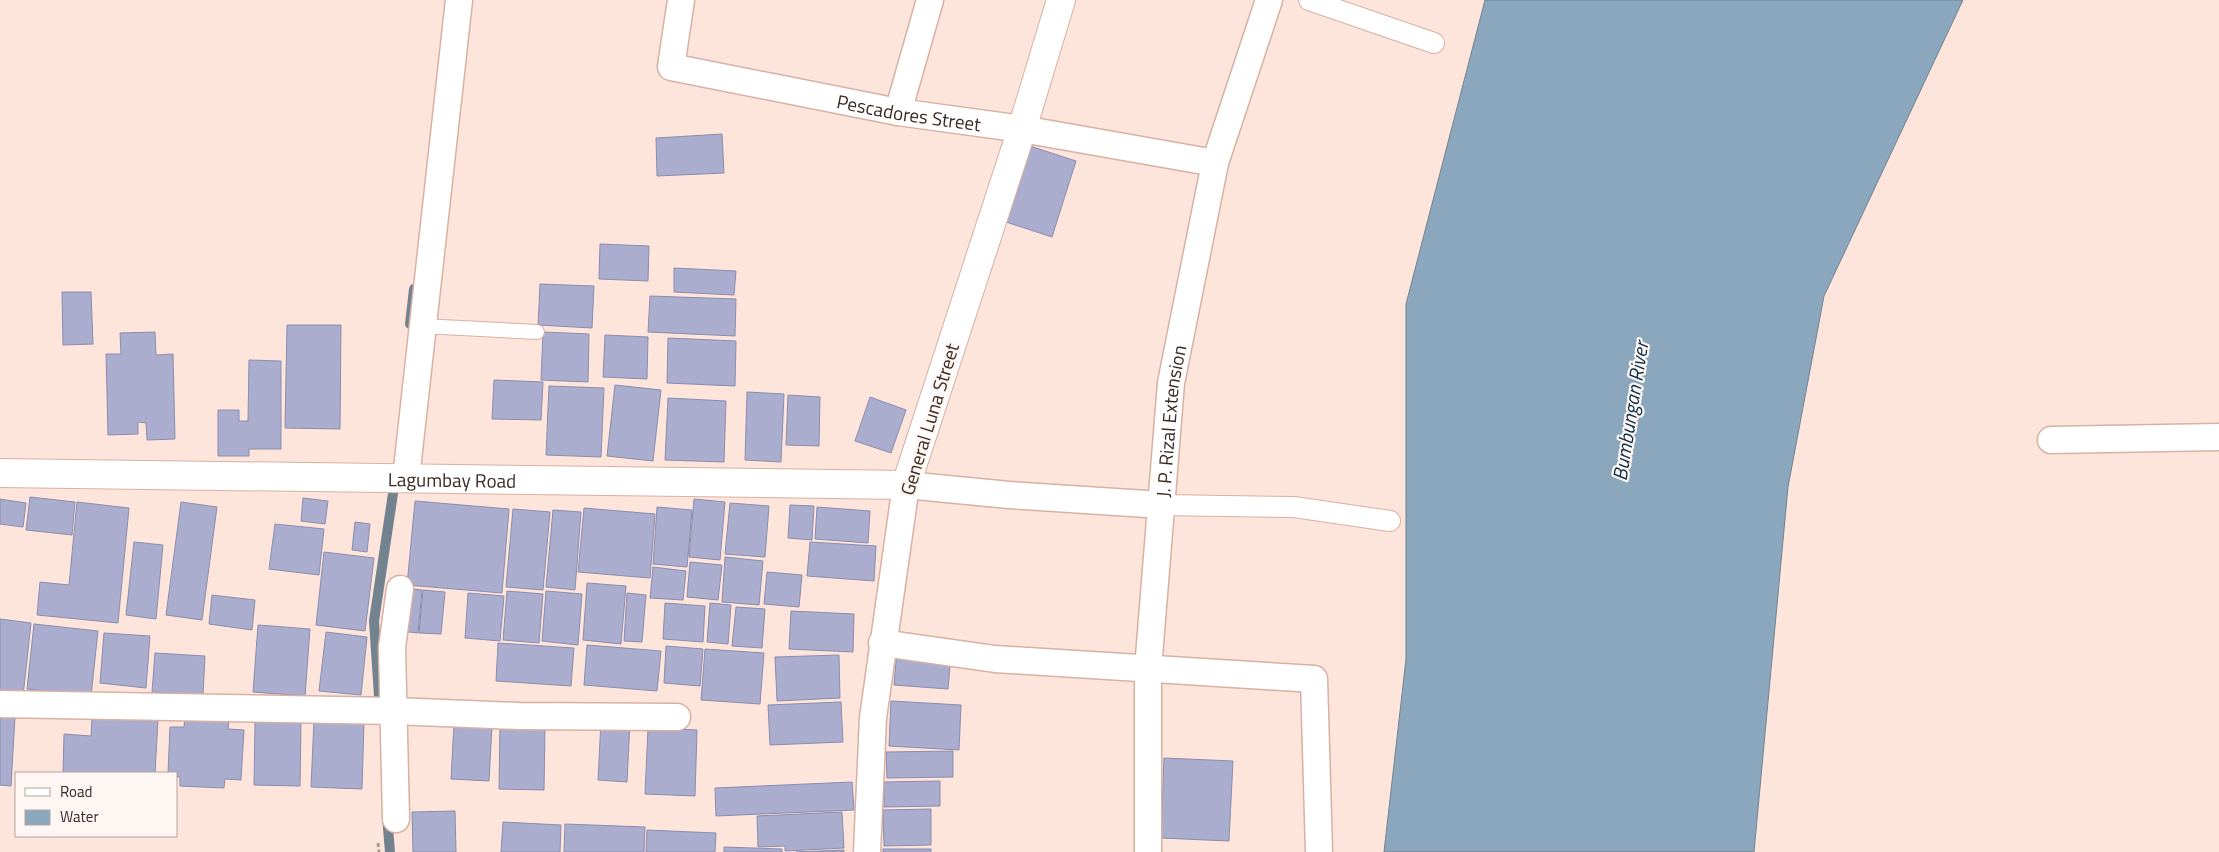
<svg xmlns="http://www.w3.org/2000/svg" width="2219" height="852" font-family="'Titillium Web',sans-serif">
<style>
.water{fill:#8ba7bd;stroke:#72828f}
.lines{fill:none;stroke-linecap:round;stroke-linejoin:round}
.stream{stroke:#72828f;stroke-width:10}
.building{fill:#abadcf;stroke:#8a8cac}
.service-casing{stroke:#d7b1a3;stroke-width:16}
.pedestrian-casing{stroke:#d7b1a3;stroke-width:22}
.minor-casing{stroke:#d7b1a3;stroke-width:29}
.tertiary-casing{stroke:#d7b1a3;stroke-width:30}
.path{stroke:#ac9890;stroke-width:3;stroke-dasharray:4 2.5;stroke-linecap:butt}
.service{stroke:#fff;stroke-width:14}
.pedestrian{stroke:#fff;stroke-width:20}
.minor{stroke:#fff;stroke-width:26}
.tertiary{stroke:#fff;stroke-width:28}
.labels{text-anchor:middle;dominant-baseline:central;stroke-width:4.5;stroke-linejoin:round;paint-order:stroke}
.street-label{font-size:19px;fill:#392a24;stroke:#fef6f3}
.water-label{font-size:20px;font-style:italic;fill:#082d46;stroke:#fef6f3}
</style>
<rect width="100%" height="100%" fill="#fde5dc"/>
<path class="water" d="M1485,0H1963L1824,296L1788,487L1754,852H1384L1406,659V304Z"/>
<g class="lines">
<g class="stream">
<path d="M410,324L414,289"/>
<path d="M380,711L374,621L395,480"/>
<path d="M387,816L390,852"/>
</g>
</g>
<g class="building">
<path d="M722,134L724,173L657,176L656,138Z"/>
<path d="M1030,146L1076,161L1052,237L1006,222Z"/>
<path d="M600,244L649,246L648,281L599,279Z"/>
<path d="M674,268L736,271L734,295L674,292Z"/>
<path d="M540,284L594,286L592,328L538,325Z"/>
<path d="M62,292H91L93,344L63,345Z"/>
<path d="M650,296L736,299L735,336L648,332Z"/>
<path d="M287,325H341L340,429L285,428Z"/>
<path d="M155,332L156,355L173,354L175,439L147,440L146,423L138,422V434L108,435L106,354H121L120,333Z"/>
<path d="M543,332L589,334L588,382L541,380Z"/>
<path d="M605,335L648,337L647,379L603,377Z"/>
<path d="M668,338L736,341L735,386L667,383Z"/>
<path d="M249,360L281,361V449H249V456H218V410H239V421H248Z"/>
<path d="M494,380L543,382L541,420L492,419Z"/>
<path d="M615,385L661,390L653,461L607,456Z"/>
<path d="M549,386L604,388L601,457L546,455Z"/>
<path d="M747,392L784,394L781,462L745,460Z"/>
<path d="M788,395L820,397L819,446L786,445Z"/>
<path d="M870,397L906,410L891,453L855,441Z"/>
<path d="M668,398L726,401L724,462L665,460Z"/>
<path d="M30,497L75,502L72,535L26,530Z"/>
<path d="M303,498L328,501L325,524L301,521Z"/>
<path d="M0,499L26,503L23,527L0,524Z"/>
<path d="M694,499L725,502L720,560L689,557Z"/>
<path d="M415,501L509,509L502,593L407,585Z"/>
<path d="M77,502L129,508L118,623L37,615L40,582L69,585Z"/>
<path d="M181,502L217,507L202,620L166,615Z"/>
<path d="M730,503L769,506L765,557L725,554Z"/>
<path d="M790,505L814,506L812,540L788,538Z"/>
<path d="M657,507L692,510L687,567L653,564Z"/>
<path d="M817,507L870,511L868,543L815,539Z"/>
<path d="M584,508L655,514L650,578L578,572Z"/>
<path d="M513,509L550,512L543,590L506,587Z"/>
<path d="M553,510L581,512L575,590L546,587Z"/>
<path d="M355,522L370,524L367,552L352,550Z"/>
<path d="M275,524L324,529L319,575L269,569Z"/>
<path d="M134,542L163,545L156,619L126,615Z"/>
<path d="M810,542L876,546L874,581L807,576Z"/>
<path d="M324,552L374,558L365,631L316,625Z"/>
<path d="M725,557L763,561L759,605L722,602Z"/>
<path d="M690,562L722,565L718,600L687,597Z"/>
<path d="M653,567L686,571L683,600L650,598Z"/>
<path d="M767,572L802,575L799,607L764,604Z"/>
<path d="M587,583L626,586L621,644L583,640Z"/>
<path d="M403,588L422,590L418,633L400,631Z"/>
<path d="M423,590L445,592L441,634L419,633Z"/>
<path d="M507,591L543,594L539,643L503,640Z"/>
<path d="M546,591L582,594L578,645L542,641Z"/>
<path d="M468,593L504,596L500,641L465,638Z"/>
<path d="M627,593L646,595L642,642L624,641Z"/>
<path d="M212,595L255,600L252,630L209,624Z"/>
<path d="M665,603L705,606L703,642L663,639Z"/>
<path d="M710,603L731,605L728,644L707,642Z"/>
<path d="M736,607L765,609L762,648L732,646Z"/>
<path d="M791,611L854,614L853,652L789,649Z"/>
<path d="M0,619L31,623L23,696L0,693Z"/>
<path d="M34,624L98,631L91,696L27,689Z"/>
<path d="M258,625L310,629L305,696L253,692Z"/>
<path d="M326,632L367,637L361,695L319,691Z"/>
<path d="M104,633L150,636L146,688L100,683Z"/>
<path d="M498,643L574,648L571,686L496,681Z"/>
<path d="M587,645L661,651L657,691L584,685Z"/>
<path d="M666,646L703,649L700,686L664,683Z"/>
<path d="M705,649L764,653L760,704L701,700Z"/>
<path d="M897,650L951,655L948,689L894,685Z"/>
<path d="M155,653L205,656L203,695L152,692Z"/>
<path d="M839,655L840,698L777,701L775,657Z"/>
<path d="M891,701L961,705L959,750L889,746Z"/>
<path d="M841,702L843,742L770,745L768,705Z"/>
<path d="M0,716L15,717L11,786L0,785Z"/>
<path d="M92,717L158,720L155,773H63L64,734L91,736Z"/>
<path d="M185,717L229,720L228,729L244,730L241,780L225,779L224,788L180,786V777H176V773H168L170,727H184Z"/>
<path d="M314,720L364,722L362,789L311,787Z"/>
<path d="M601,721L630,722L627,782L598,780Z"/>
<path d="M255,722L301,723L300,786L254,785Z"/>
<path d="M454,724L492,726L489,781L451,779Z"/>
<path d="M500,725L545,726L544,790L499,789Z"/>
<path d="M648,728L697,730L695,796L645,794Z"/>
<path d="M953,751V777L887,778L886,752Z"/>
<path d="M1164,758L1233,761L1229,841L1161,838Z"/>
<path d="M940,781V806L884,807V782Z"/>
<path d="M852,782L854,810L716,816L715,788Z"/>
<path d="M931,809V845L884,846L883,810Z"/>
<path d="M455,811L456,852H413L412,812Z"/>
<path d="M842,812L844,848L785,851V846L758,847L757,816Z"/>
<path d="M503,822L561,825L560,852H501Z"/>
<path d="M565,824L645,827L644,852H564Z"/>
<path d="M647,830L716,833L715,852H646Z"/>
<path d="M724,847L782,849V852H724Z"/>
<rect x="883" y="849" width="48" height="3"/>
<path d="M844,850V852H796Z"/>
</g>
<g class="lines">
<g class="service-casing">
<path id="service" d="M422,326L537,332"/>
</g>
<g class="pedestrian-casing">
<g id="pedestrian">
<path d="M1309,0L1434,43"/>
<path d="M1162,505L1294,507L1390,521"/>
</g>
</g>
<g class="minor-casing">
<g id="minor">
<path id="s1" d="M681,0L671,67L898,112L1022,129L1215,163"/>
<path d="M898,112L930,0"/>
<path d="M2051,440L2219,437"/>
<path d="M406,478L459,0"/>
<path d="M882,643L995,659L1314,679L1319,852"/>
<path d="M0,704L395,711L519,716L677,717"/>
<path d="M396,819L392,647L400,589"/>
<path d="M867,852L873,718L906,485L1009,495L1162,505"/>
<path id="s2" d="M1148,852V669L1171,383L1215,163L1269,0"/>
</g>
</g>
<g class="tertiary-casing">
<g id="tertiary">
<path id="s3" d="M0,473L906,485L1022,129L1061,0"/>
</g>
</g>
<path class="path" d="M378,843L379,852"/>
<use href="#service" class="service"/>
<use href="#pedestrian" class="pedestrian"/>
<use href="#minor" class="minor"/>
<use href="#tertiary" class="tertiary"/>
</g>
<g class="labels">
<g class="street-label">
<text stroke="none"><textPath href="#s1" startOffset="310">Pescadores Street</textPath></text>
<text transform="translate(929 419) rotate(-73)">General Luna Street</text>
<text stroke="none"><textPath href="#s2" startOffset="432">J. P. Rizal Extension</textPath></text>
<text stroke="none"><textPath href="#s3" startOffset="452">Lagumbay Road</textPath></text>
</g>
<g class="water-label">
<text transform="translate(1630 411) rotate(-81)">Bumbungan River</text>
</g>
</g>
<rect x="15" y="772" width="162" height="65" fill="#fef6f3" stroke="#afa4a0"/>
<rect x="25" y="788" width="25" height="8" fill="#ffffff" stroke="#afa4a0"/>
<text x="60" y="797" font-size="15" fill="#392a24">Road</text>
<rect x="25" y="810" width="25" height="15" fill="#8ba7bd" stroke="#afa4a0"/>
<text x="60" y="822" font-size="15" fill="#392a24">Water</text>
</svg>
